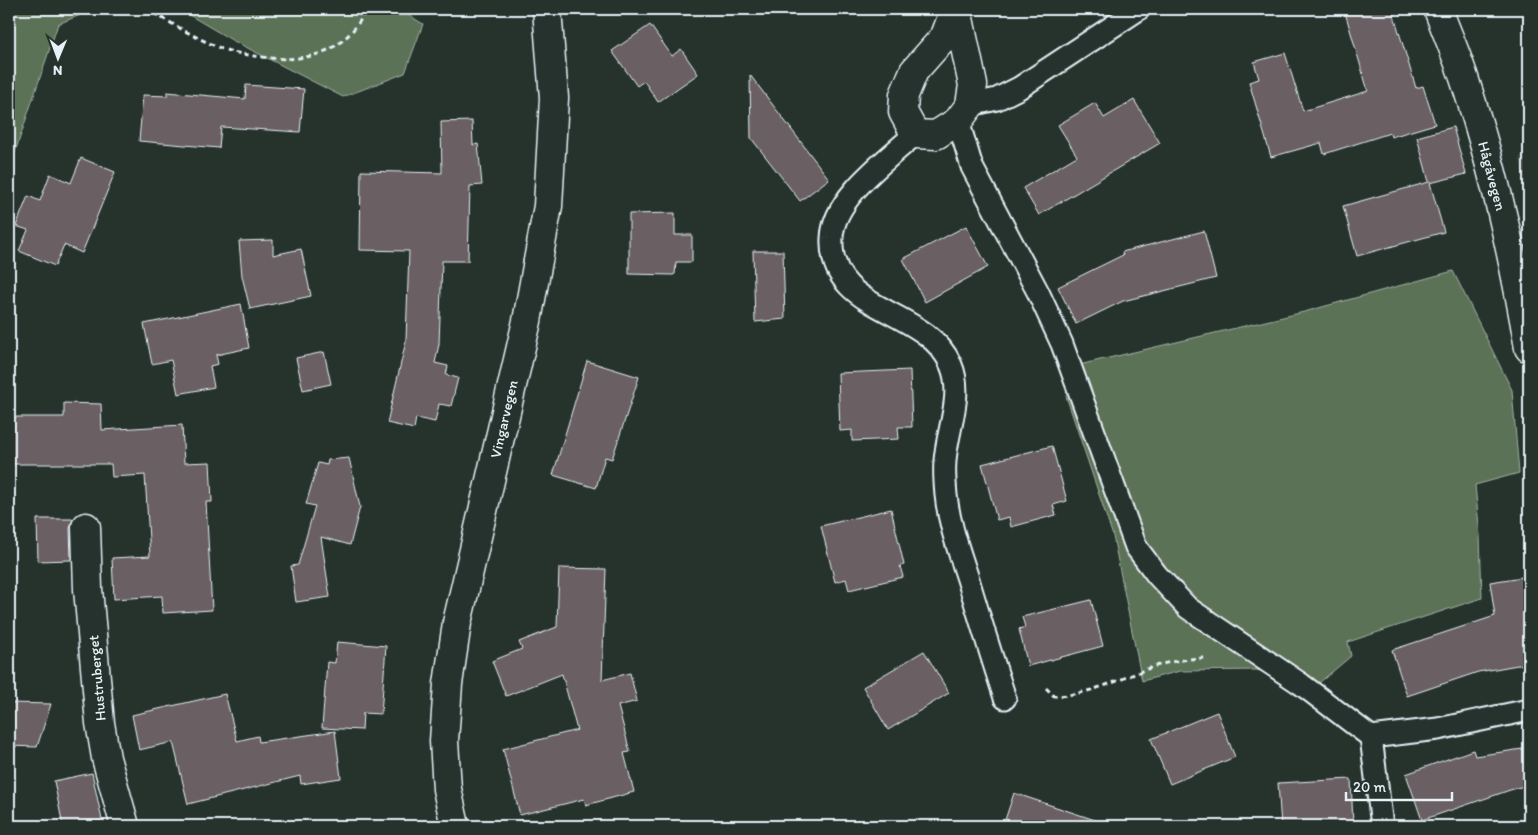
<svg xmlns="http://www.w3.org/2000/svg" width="1538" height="835" font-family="Itim,sans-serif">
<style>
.built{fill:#3a403d}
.green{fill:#5c7256;stroke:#a2b2a7}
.building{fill:#6a5f62;stroke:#e8f1f8}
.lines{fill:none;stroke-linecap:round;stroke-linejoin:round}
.service-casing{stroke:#e8f1f8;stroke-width:25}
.minor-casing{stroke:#e8f1f8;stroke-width:31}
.tertiary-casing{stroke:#e8f1f8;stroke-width:31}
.path{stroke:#e8f1f8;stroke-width:3;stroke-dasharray:5 4;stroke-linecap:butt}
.service{stroke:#26332d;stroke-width:21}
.minor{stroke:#26332d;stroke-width:28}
.tertiary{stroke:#26332d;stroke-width:28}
.labels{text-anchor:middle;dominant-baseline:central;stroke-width:4;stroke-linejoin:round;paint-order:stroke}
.street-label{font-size:15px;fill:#e8f1f8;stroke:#26332d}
</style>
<rect width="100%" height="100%" fill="#26332d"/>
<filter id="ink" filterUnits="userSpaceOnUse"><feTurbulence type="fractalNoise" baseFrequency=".02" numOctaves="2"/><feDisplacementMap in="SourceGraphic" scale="10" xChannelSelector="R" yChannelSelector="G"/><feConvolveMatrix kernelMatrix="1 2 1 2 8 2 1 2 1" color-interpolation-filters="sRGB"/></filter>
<g filter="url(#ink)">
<path class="built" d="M1529,154V202L1519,157Z"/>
<g class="green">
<path d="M9,9H95L58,24L9,170Z"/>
<path d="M179,9H399L423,24L405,73L343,97L230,39Z"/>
<path d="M1453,271L1512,390L1519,473L1475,485L1480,536L1482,598L1348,642L1351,656L1319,683L1256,670L1180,671L1142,681L1113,536L1066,396L1079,365L1304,312Z"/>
</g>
<g class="building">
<path d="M1344,9H1392L1416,88L1423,86L1435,124L1391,137L1390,133L1324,154L1321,143L1271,157L1249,82L1259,79L1254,62L1285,53L1303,111L1368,91Z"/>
<path d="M650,25L672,56L681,49L698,74L658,102L644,81L637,86L612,51Z"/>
<path d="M750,75L829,179L800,201L751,138Z"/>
<path d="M246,85L304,89L300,132L221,127L219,148L139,141L143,95L167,96V92L245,99Z"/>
<path d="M1134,100L1160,143L1039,215L1023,188L1077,156L1058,125L1095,103L1104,118Z"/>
<path d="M472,121L473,145L478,144L482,185L470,186L468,261H442L439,344L435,363L448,366L446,375L458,378L451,406L439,404L435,422L416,418L414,429L387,423L406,341L409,251L360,250L361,171L442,173L441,122Z"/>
<path d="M1453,127L1466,174L1430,183L1444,232L1357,256L1343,206L1429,182L1417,137Z"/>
<path d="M81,158L115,172L82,253L64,245L55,266L19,251L28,230L16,226L28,196L40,201L50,174L71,183Z"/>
<path d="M675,213V235H692V262H676L675,274L673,275L629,274V214Z"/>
<path d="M966,226L988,267L925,302L903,259Z"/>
<path d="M1204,231L1216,278L1123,301L1076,324L1058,287L1123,255L1122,252Z"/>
<path d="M273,240V255L301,249L311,296L250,309L242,276L239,241Z"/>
<path d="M753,251H783L785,319L755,322Z"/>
<path d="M241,304L249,348L216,355L218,364L210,366L214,387L178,394L171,360L152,364L144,324Z"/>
<path d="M324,352L331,384L303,390L296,358Z"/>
<path d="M587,361L639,377L612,459L605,457L596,488L553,475Z"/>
<path d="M910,370L912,427H898L899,439L852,441V430L840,431L838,373Z"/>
<path d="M64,403L101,404L102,430L182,425L184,463L210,462L212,502H206L212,610L163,613L162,596L114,599L112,558L150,556L145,475L112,477L111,464H9V417H64Z"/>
<path d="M1052,446L1067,501L1053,505L1056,515L1011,527L1009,517L997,520L982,464Z"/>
<path d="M349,458L360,507L350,545L321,537L330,597L296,602L291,566L298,565L315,506L306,504L318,463L327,465L328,460Z"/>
<path d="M891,509L904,565L900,566L903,577L849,590L846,579L835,582L821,526Z"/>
<path d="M37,519H73L70,528L71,560L38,561Z"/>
<path d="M559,568L606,569L602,680L630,673L637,701L618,706L630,752L624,753L634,792L586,805L584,799L520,815L503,749L577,730L562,674L506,696L492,661L522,649L519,642L557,627Z"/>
<path d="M1529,576V663L1478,672L1407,696L1392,650L1495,616L1490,582Z"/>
<path d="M1091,600L1103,646L1028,666L1019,629L1025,627L1022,617Z"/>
<path d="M337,642L386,646L381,714L363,713L362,730L322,728L327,662L335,663Z"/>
<path d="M924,651L949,693L888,730L863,687Z"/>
<path d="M225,694L237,741L258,736L259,742L335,731L341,778L301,784L300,776L188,804L173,742L139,750L132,715Z"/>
<path d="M9,703L51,704L37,747L9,746Z"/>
<path d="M1217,712L1235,757L1170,784L1151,739Z"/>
<path d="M1529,748V785L1516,788L1422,820L1406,774L1473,750L1475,756Z"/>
<path d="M92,773L102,820L63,826L54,781Z"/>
<path d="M1351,779L1353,826H1281L1278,783Z"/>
<path d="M1014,793L1098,821L1097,826H1003Z"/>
</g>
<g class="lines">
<g class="service-casing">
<g id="service">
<path d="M970,105L997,99L1019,88L1139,9"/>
<path d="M958,121L972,167L1038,292L1062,344L1136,547L1157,575L1188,608L1301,684L1371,737L1438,729L1529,710"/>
<path d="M915,134C887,160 833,198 832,238C828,314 926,306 951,365C964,395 947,430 945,461C944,472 945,484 946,495C949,524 959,551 968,579C980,619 992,658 1005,698"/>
<path d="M1371,737L1382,826"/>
</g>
</g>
<g class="minor-casing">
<g id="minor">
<path d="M1438,9C1447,34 1458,58 1466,84C1494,170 1514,259 1529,348"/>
<path d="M86,527L88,589L100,723L106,758L125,826"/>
</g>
</g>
<g class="tertiary-casing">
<g id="tertiary">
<path d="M955,9L945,36L914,71L904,95L903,112L915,134L936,135L958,121L970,105L973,85L957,9"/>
<path d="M455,826L447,789L444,741L448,684L457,623L527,321L548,206L554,98L547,9"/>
</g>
</g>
<g class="path">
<path d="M146,9C170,22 195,38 220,48C233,53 248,55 261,57C309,63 343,54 367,9"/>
<path d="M1046,688L1054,696C1088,695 1116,681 1147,669C1165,662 1189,658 1208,658"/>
</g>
<use href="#service" class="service"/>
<use href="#minor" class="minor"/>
<use href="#tertiary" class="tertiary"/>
</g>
</g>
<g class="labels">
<g class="street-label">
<text transform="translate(1492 176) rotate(75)">Hågåvegen</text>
<text transform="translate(504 419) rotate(-77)">Vingarvegen</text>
<text transform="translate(97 678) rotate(-95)">Hustruberget</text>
</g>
</g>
<rect width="1538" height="835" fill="none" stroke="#26332d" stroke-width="30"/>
<rect x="15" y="15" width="1508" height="805" fill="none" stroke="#e8f1f8" stroke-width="2" filter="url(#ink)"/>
<g transform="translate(58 58) rotate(181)" stroke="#26332d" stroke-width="4" paint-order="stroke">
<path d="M0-4L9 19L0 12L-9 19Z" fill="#e8f1f8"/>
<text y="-8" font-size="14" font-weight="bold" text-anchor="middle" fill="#e8f1f8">N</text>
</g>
<path d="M1346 792v8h106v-8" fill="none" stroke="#e8f1f8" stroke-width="2.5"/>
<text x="1353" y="792" font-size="15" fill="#e8f1f8" stroke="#26332d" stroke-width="4" paint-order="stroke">20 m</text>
</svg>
